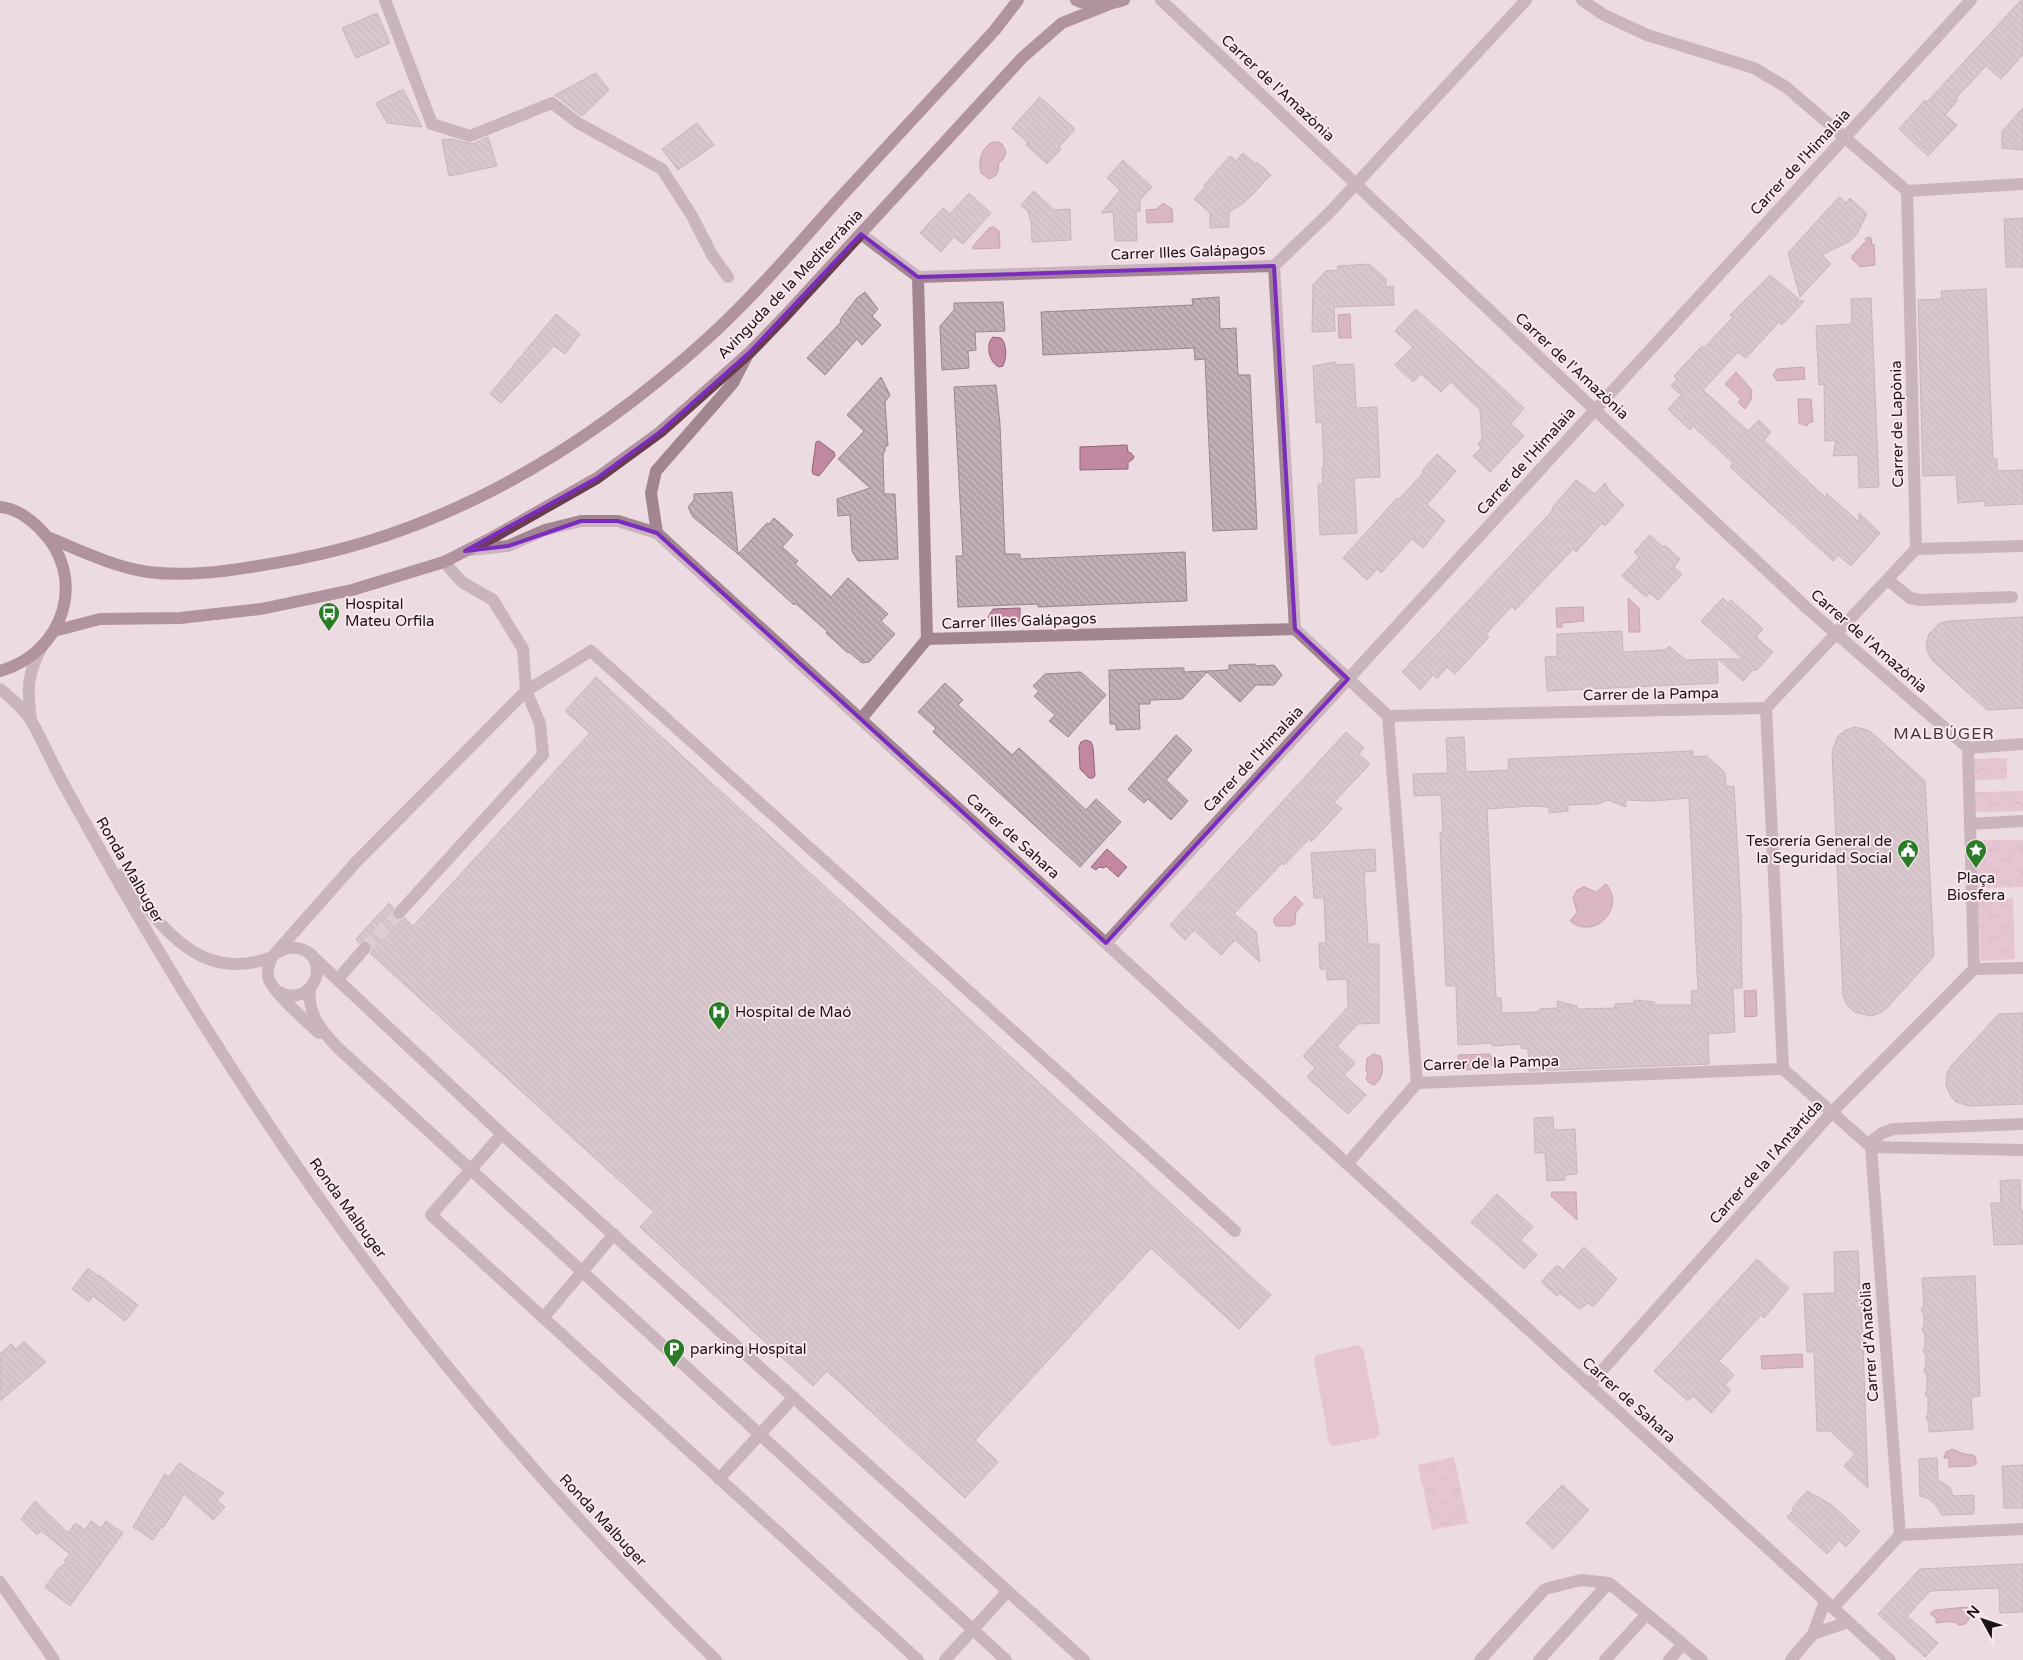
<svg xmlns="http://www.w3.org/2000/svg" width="2023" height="1660" font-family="'Varela Round',sans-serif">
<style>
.park{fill:url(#park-crowns)}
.pitch{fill:#dcabbf}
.water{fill:#c388a1;stroke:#916678}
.building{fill:url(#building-back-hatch);stroke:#98878e;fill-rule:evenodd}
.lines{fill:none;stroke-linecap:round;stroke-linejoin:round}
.minor-tunnel{stroke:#cebdc4;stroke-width:12;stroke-dasharray:12 6;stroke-linecap:butt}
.minor{stroke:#a18691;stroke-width:12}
.major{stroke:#693d50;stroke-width:12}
.marked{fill:none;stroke:#7b2cbf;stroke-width:4;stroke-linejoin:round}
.labels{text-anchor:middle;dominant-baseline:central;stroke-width:4;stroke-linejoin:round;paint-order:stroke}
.street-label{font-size:15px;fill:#1c1518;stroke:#fbe8ef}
.poi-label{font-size:15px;fill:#1c1518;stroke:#fbe8ef;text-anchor:start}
.neighbourhood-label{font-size:16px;letter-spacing:1px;fill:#42343a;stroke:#fbe8ef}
</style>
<defs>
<pattern id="park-crowns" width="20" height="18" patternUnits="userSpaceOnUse" patternTransform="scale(1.25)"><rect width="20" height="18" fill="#dcabbf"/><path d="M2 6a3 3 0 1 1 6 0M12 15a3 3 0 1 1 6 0" fill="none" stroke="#bc92a3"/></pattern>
<pattern id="building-back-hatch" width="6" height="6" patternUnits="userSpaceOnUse" patternTransform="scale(1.25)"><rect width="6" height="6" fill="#c2b0b7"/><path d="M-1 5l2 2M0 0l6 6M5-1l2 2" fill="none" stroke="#a6969d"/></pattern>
</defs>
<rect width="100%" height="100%" fill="#eddbe2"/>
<g class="park">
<path d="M2007,758V779L1973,780L1972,759Z"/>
<path d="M2023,791V811L1975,812V792Z"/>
<path d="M1977,840H2023V887L1977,888Z"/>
<path d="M2013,898L2015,959L1981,961L1978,900Z"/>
<path d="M1454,1457L1468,1523L1432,1530L1418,1465Z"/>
</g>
<path class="pitch" d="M1358,1345L1363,1349L1380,1433L1376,1438L1334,1446L1329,1443L1314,1359L1316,1355Z"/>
<g class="water">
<path d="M992,142H998L1002,144L1006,152L1004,158L999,163C998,171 999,176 989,179L981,173C978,161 981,149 992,142Z"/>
<path d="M1163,203L1172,209L1173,222L1147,223L1146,210L1157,209Z"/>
<path d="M994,227L999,231L1000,248L973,249V246L989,228Z"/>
<path d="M1869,237L1872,239L1871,244H1874L1875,265L1860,267L1852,259V256L1864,243H1867L1865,239Z"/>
<path d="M1350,314L1351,338H1339L1338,315Z"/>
<path d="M993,337L1001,338C1007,344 1007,358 1003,366L999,367C989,363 985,344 993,337Z"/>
<path d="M1804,367L1805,379L1777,381L1773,375L1777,369Z"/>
<path d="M1736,372L1752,390L1751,400L1745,409L1738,402L1741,399L1725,384Z"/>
<path d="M1798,399H1811L1813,422H1810L1807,426L1799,423Z"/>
<path d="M819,441L834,452L835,456L819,476L813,474L812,471L816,442Z"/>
<path d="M1127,445L1128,452L1131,453L1134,457L1132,460L1128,462V469L1080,470V447Z"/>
<path d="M1628,598L1639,608L1640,632H1629Z"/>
<path d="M1583,607L1584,621L1562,623V627H1557L1556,608Z"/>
<path d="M1020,608V621L993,623L988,617L993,609Z"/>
<path d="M1086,740L1091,742L1093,747L1095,776L1093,778H1089L1080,769L1079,747L1081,742Z"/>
<path d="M1107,849L1127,867L1118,877L1106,866L1104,868L1099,867L1096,870L1091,867Z"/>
<path d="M1606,884C1627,908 1594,941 1570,921L1577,912L1573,898L1577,890L1584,887L1596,892Z"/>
<path d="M1295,896L1303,904L1296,912L1295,924L1291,926H1276L1274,923V918Z"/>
<path d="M1756,990L1757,1016L1745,1017L1744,991Z"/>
<path d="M1374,1054L1380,1056C1385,1065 1383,1080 1374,1085L1368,1082L1366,1078L1368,1073L1366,1071L1367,1058Z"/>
<path d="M1490,1054V1056L1494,1057L1496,1061L1495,1064L1490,1066V1069L1459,1070L1458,1055Z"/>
<path d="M1552,1192H1576L1577,1220L1551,1196Z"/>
<path d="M1802,1354L1803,1367L1762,1369L1761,1356Z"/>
<path d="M1952,1449L1964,1454L1974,1455L1976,1459V1464L1972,1466L1949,1467V1458H1944L1946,1452Z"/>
<path d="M1967,1607C1972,1614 1970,1625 1960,1625C1954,1624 1959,1623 1953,1622C1948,1621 1941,1623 1936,1623V1618L1930,1614L1935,1610Z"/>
</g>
<g class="building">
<path d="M2021,0H2023V55L2001,79L1986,66L1956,98L1958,100L1945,115L1957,125L1928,156L1899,129L1925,100L1927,102Z"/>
<path d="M377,13L390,43L356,58L342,28Z"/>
<path d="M596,73L609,90L582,116L555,95Z"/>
<path d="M403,89L422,127L387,123L376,103Z"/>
<path d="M1040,97L1075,129L1059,147L1061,149L1047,164L1026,145L1028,143L1012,128Z"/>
<path d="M2023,108V150L2002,148V131Z"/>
<path d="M697,123L714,145L678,170L662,149Z"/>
<path d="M488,137L497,166L449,176L442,140L452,139L472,144Z"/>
<path d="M1243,153L1256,164L1257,162L1271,175L1245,202L1229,212V227L1210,228V213L1194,199L1205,187L1204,185L1230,156L1236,161Z"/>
<path d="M1123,160L1152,187L1140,200V211H1136L1137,241H1115L1113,212L1101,213L1120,190L1107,178Z"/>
<path d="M1034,191L1054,210L1070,209L1071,240L1032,242L1031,222L1028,211L1021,205Z"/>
<path d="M969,193L991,213L963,244L954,237L941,252L920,233L943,208L950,214Z"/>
<path d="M1839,197L1846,203L1850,198L1867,214L1856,235L1850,241L1822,255L1831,264L1800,297L1788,253Z"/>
<path d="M2023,218V267H2006L2004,219Z"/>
<path d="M1369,264L1386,279V287L1393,286L1394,305L1334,307L1335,331L1312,332L1313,285L1326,271L1338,270V266Z"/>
<path d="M1770,275L1799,299L1796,301H1804L1782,325L1779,322L1746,358L1738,352L1703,390L1748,431L1759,420L1771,432L1764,440L1827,499L1826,493L1859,522V513L1880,533L1851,566L1838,555L1833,561L1730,467L1733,463L1693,426L1690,430L1668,409L1681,395L1671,386L1677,379L1674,376L1702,346L1704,348L1733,317L1730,315Z"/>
<path d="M1986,289L1993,459H1997V471L2023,470V504L1985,506V501L1958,503L1956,475L1923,476L1918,300L1942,299L1941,291Z"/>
<path d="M865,292L878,309L872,316L881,325L862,345L857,339L825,375L807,358L841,322L840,320L857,298Z"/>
<path d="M1219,297L1220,329L1236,328L1238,375H1250L1257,529L1213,531L1205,359L1195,360L1194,348L1043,355L1041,312L1193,305L1192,299Z"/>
<path d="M1871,298L1879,487L1859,488L1858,455L1833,456L1836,440L1825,441L1824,384L1819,385L1816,326L1852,324L1851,299Z"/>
<path d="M1003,302L1005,331L975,332L976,350L968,351L969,368L942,370L940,326L954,310V303Z"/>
<path d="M1416,309L1524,408L1511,424L1524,436L1490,472L1473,456L1481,448L1478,444L1482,439L1480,410L1451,382L1441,392L1421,374L1413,382L1395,365L1413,347L1395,331Z"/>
<path d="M556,314L580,334L565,354L554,346L501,403L490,394Z"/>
<path d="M1336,362V365L1354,364L1356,408L1377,407L1380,477L1354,478L1357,533L1320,535L1318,484H1323L1322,467H1324L1322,422L1316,423L1313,366Z"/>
<path d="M881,377L890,395L885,402L888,446H885V452H883L884,494H895L898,559L858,561L852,551L850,515L838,516L837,499L870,488L838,459L864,431L847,415Z"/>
<path d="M996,385L1000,424L1005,554H1020V559L1185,552L1187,601L1038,607V604L958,607L956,556H963L954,387Z"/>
<path d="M1437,454L1456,471L1427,504L1445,521L1423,548L1412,539L1381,573L1377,569L1367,580L1343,558L1397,498L1398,500L1424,472L1422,471Z"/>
<path d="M1576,480L1595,494L1605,483L1611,493L1624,505L1605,526L1602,523L1576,552L1573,549L1515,610L1512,606L1486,634L1489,637L1455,674L1447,667L1437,679L1433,675L1420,690L1402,672L1552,511L1553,507Z"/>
<path d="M732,492L738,554L693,517L688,507L694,500V494Z"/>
<path d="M774,518L793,535L782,547L798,561L795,564L831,597L848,578L888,614L881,621L895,634L869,662L862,663L849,652L848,653L826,633L828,632L795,603L794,605L738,554L767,523L769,524Z"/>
<path d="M1650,535L1663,547L1665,545L1680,559L1674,567L1682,574L1658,600L1650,593L1646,597L1622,576L1639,557L1634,552Z"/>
<path d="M1723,598L1728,603L1731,600L1763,629L1756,637L1773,652L1756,671L1754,669L1743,681L1718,659H1743L1701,621Z"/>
<path d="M2023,617V708L1987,710L1932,660L1928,653L1926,645L1929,634L1940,623L1949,621Z"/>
<path d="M1622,631L1623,652L1665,650L1669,646L1686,660L1717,659L1718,683L1547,691L1545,657L1557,656V634Z"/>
<path d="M1255,664V666L1274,665L1282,675L1274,685H1256L1240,702L1207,672L1182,699L1150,700V704H1139L1140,729L1116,730V724H1110L1109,670L1175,668H1184V672L1229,670V665Z"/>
<path d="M1081,672L1106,695L1068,737L1049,721L1055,715L1034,696L1039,691L1033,686L1045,674Z"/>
<path d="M596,677L1271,1295L1239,1329L1151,1248L975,1440L998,1462L965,1498L827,1371L813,1386L640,1227L654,1212L371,954L373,949L371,942L366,940L359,943L356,939L389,903L393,907L391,915L394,919L401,921L405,918L413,926L590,733L565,711Z"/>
<path d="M945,683L963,700L958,705L1012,755L1019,748L1086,810L1096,799L1121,822L1080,867L933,732L936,728L918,712Z"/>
<path d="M1854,727L1864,729L1871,732L1925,781L1934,956L1886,1009L1880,1013L1871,1016L1854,1012L1847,1005L1843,995L1832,751L1838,736L1846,730Z"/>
<path d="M1346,732L1364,748L1359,754L1370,764L1334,802L1342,809L1311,842V837L1284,865L1282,863L1234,914L1256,932L1260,962L1235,940L1221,955L1194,930L1185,940L1170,925Z"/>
<path d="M1176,735L1192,750L1166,780L1188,801L1171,820L1148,799L1144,803L1128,789Z"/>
<path d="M1464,737L1466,772L1509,770L1508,759L1693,751V757L1707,756L1725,773L1726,787L1734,786L1741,911L1742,988H1733L1735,1032L1708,1034L1709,1064L1529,1071L1528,1049L1521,1048V1044L1493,1046L1491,1043L1458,1045L1456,986H1446L1441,864L1440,833L1443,832L1441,795L1414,796L1413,774L1448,773L1446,738ZM1689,798L1698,991H1691L1692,1005H1654V1002L1634,1000V1003L1615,1004V1008L1577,1009V1006L1557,1001L1558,1008L1539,1009V1012L1502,1013L1501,998H1496L1487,809L1530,806L1549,807V813L1568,811V805L1598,804L1608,800L1626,807L1625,800L1653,801Z"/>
<path d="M1375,849L1376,871L1364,872L1368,944H1379V1023L1358,1024L1337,1046L1355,1063L1344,1075L1366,1095L1348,1114L1307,1077L1315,1068L1303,1056L1348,1007L1347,979L1327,980V969H1320L1319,943H1326L1324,898H1314L1311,853Z"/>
<path d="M2023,1013V1104L1970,1106L1956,1102L1950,1095L1946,1086L1947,1074L1950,1067L1999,1014Z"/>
<path d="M1553,1117L1554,1130L1575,1129L1577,1174L1565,1175V1180L1547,1181L1545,1153H1535L1534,1118Z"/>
<path d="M2010,1180H2020L2021,1211H2023V1244L1994,1245L1991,1203H2001L2000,1181Z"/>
<path d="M1497,1194L1533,1227L1521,1240L1537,1255L1524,1269L1471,1222Z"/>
<path d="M1584,1247L1617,1279L1593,1307L1589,1303L1579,1309L1560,1293L1557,1296L1541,1282L1557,1265L1563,1270Z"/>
<path d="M1858,1251L1863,1343L1868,1488L1844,1466L1855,1454L1830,1431H1817L1814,1352H1807L1804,1294L1835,1293L1834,1252Z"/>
<path d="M1757,1259L1789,1288L1764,1318L1761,1315L1719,1361L1734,1375L1725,1385L1731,1390L1711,1413L1693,1396L1688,1401L1654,1371Z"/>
<path d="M88,1268L98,1276L99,1275L138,1305L125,1321L93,1296L89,1302L72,1289Z"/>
<path d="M1975,1276L1980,1396L1971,1397L1973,1429L1929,1432V1423L1926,1418L1928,1413V1399L1925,1394L1927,1389V1376L1924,1371L1926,1366V1356L1923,1350L1925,1346V1335L1922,1330L1924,1325V1315L1921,1310L1924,1305L1922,1278Z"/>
<path d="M24,1342L46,1362L0,1401V1354L11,1344L16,1349Z"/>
<path d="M1937,1458L1938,1480L1950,1487L1953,1496L1974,1495V1514L1942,1515L1936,1505L1929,1499L1920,1496L1919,1459Z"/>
<path d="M179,1463L224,1493L217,1500L225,1507L213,1520L184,1494L164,1527L162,1526L153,1540L133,1527L165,1474L169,1477Z"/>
<path d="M2023,1465V1508H2004L2002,1466Z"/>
<path d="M1562,1485L1589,1510L1553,1549L1526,1523Z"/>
<path d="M1807,1491L1832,1505L1860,1531L1846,1547L1839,1540L1827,1554L1787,1517L1794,1510L1792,1508Z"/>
<path d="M35,1501L68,1533L75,1523L85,1530L91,1521L101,1528L106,1521L123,1533L70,1606L45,1587L59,1568L66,1563L64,1561L70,1554L41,1531L37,1535L21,1519Z"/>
<path d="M2023,1564V1612L2000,1613L1999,1588L1930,1591L1907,1616L1938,1643L1925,1657L1878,1614L1920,1569Z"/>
</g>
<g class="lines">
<path class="minor-tunnel" d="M365,948L399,913"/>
<g class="minor">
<path d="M385,0L432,124L470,136L552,103L578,123L662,169L692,216L712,255L728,277"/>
<path d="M1161,0L1595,410L1809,610L1968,748"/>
<path d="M1582,0L1604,15L1647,35L1754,68L1786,87L1907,191L2023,184"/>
<path d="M1907,191L1916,549L2023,546"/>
<path d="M861,234L918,277"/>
<path d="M1274,266L1330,212L1526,0"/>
<path d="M657,533L651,493L656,471L733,383L748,354"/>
<path d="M469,550L508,546L545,530L581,521H618L657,533L1890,1660"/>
<path d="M1888,580L1910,598L1920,600L2012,597"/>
<path d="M1295,629L927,639L918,277L1274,266L1295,629L1388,716L1417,1083L1783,1069L1766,708L1388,716"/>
<path d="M0,689C11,698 23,708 30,719C42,738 50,760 61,779C74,804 89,829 102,853C145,930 190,1004 238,1078C374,1289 536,1485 716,1660"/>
<path d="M1766,708L1916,549"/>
<path d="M861,719L927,639"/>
<path d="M31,720C27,690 27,673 42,647"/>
<path d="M1968,748L1974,969"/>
<path d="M1968,748L2023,744"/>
<path d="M1970,824L2023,821"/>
<path d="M122,874C160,926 200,985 272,957"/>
<path d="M399,913L543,755L540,723L526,691L591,651L1235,1231"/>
<path d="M1106,943L1971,0"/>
<path d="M278,952C289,946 299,946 309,953L502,1134L1084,1660"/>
<path d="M1974,969L2023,968"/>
<path d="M338,979L365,948"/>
<path d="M310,989C307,1013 321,1030 337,1047L1006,1660"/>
<path d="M279,992C302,1006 328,978 312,956"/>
<path d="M319,1033C307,1022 272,992 268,977C267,970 269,964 272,957L357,861L526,691L523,649L493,600L462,582L444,562"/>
<path d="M1783,1069L1871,1147L2023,1150"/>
<path d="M502,1134L431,1215L918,1660"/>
<path d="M1868,1144L1882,1133L1893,1129L2023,1124"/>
<path d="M1871,1147L1900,1535L2023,1529"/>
<path d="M1347,1164L1417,1083"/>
<path d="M543,1318L614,1234"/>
<path d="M1589,1385L1833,1111L1974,969"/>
<path d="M719,1479L794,1397"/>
<path d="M0,1582L54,1660"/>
<path d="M1833,1608L1900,1535"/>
<path d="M1813,1634L1848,1622"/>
<path d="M1683,1644L1702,1660"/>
<path d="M945,1660L1008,1591"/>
<path d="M1480,1660L1545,1589L1581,1580L1609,1583L1683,1644L1669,1660"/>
<path d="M1539,1660L1609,1583"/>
<path d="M1605,1660L1647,1614"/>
<path d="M1791,1660L1813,1634L1825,1601"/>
</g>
<g class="major">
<path d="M1076,0C1091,7 1108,5 1124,0"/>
<path d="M0,507C15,508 30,519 40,529C89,577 64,653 0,671"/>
<path d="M50,538C81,551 114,567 148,572C196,578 249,568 297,559C453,529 591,444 708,338C754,296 796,247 838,200C890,143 943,87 995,30L1018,0"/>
<path d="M54,631L100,619L180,618L261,609L352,590L444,562L495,536L597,478L660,432L750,352L784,317L1023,57L1062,23L1110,4"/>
</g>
</g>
<path d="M0 0H2023V1660H0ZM861,234L918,277L1274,266L1295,629L1348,679L1106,943L657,533L618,521H581L508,546L465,551L597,478L660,432L750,352Z" fill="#eddbe2" fill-opacity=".55" fill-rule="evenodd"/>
<path class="marked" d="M861,234L918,277L1274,266L1295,629L1348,679L1106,943L657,533L618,521H581L508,546L465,551L597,478L660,432L750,352Z"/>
<defs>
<g id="bus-pin" transform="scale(1.125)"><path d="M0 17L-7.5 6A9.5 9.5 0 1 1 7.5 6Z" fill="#2a7c26" stroke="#fbe8ef"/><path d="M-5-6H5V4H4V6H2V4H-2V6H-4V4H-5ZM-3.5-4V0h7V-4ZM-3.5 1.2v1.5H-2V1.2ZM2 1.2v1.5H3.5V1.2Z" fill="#fff"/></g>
<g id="civic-pin" transform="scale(1.125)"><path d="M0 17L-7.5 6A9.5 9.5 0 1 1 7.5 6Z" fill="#2a7c26" stroke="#fbe8ef"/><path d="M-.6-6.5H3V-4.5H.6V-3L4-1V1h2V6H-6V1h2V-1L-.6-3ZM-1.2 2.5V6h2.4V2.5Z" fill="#fff"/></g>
<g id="sight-pin" transform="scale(1.125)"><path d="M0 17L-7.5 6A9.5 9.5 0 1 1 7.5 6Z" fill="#2a7c26" stroke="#fbe8ef"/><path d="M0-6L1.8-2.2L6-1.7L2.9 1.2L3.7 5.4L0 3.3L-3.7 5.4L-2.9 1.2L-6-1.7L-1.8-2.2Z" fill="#fff"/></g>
<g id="hospital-pin" transform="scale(1.125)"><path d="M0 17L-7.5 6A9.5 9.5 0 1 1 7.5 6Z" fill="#2a7c26" stroke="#fbe8ef"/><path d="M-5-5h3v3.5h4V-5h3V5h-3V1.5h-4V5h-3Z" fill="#fff"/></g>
<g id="parking-pin" transform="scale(1.125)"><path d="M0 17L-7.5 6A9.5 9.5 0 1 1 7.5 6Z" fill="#2a7c26" stroke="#fbe8ef"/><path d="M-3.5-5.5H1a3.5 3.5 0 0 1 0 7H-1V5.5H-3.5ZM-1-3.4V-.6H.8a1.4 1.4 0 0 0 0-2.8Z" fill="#fff"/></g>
</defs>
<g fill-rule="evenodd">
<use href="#bus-pin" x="329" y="613"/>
<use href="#civic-pin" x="1908" y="850"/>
<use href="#sight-pin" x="1976" y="850"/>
<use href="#hospital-pin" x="719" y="1012"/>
<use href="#parking-pin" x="674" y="1349"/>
</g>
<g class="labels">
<g class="street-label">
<text transform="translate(1278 88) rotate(43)">Carrer de l'Amazònia</text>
<text transform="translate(1800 162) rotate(-47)">Carrer de l'Himalaia</text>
<text transform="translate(1188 252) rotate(-2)">Carrer Illes Galápagos</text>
<text transform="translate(790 284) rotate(-46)">Avinguda de la Mediterrània</text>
<text transform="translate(1572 366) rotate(43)">Carrer de l'Amazònia</text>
<text transform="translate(1897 424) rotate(-91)">Carrer de Lapònia</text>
<text transform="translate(1526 461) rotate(-48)">Carrer de l'Himalaia</text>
<text transform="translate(1019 621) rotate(-2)">Carrer Illes Galápagos</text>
<text transform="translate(1869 641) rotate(41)">Carrer de l'Amazònia</text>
<text transform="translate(1651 694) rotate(-1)">Carrer de la Pampa</text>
<text transform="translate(1253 759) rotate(-47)">Carrer de l'Himalaia</text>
<text transform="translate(1013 836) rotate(42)">Carrer de Sahara</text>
<text transform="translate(130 870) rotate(60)">Ronda Malbuger</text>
<text transform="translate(1491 1063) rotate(-2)">Carrer de la Pampa</text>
<text transform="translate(1766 1162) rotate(-48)">Carrer de la l'Antàrtida</text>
<text transform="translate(348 1208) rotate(54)">Ronda Malbuger</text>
<text transform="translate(1869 1342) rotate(-94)">Carrer d'Anatòlia</text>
<text transform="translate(1629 1400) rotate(42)">Carrer de Sahara</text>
<text transform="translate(603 1520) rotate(47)">Ronda Malbuger</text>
</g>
<g class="poi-label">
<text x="345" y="604">Hospital<tspan x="345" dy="17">Mateu Orfila</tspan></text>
<text x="1892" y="841" text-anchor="end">Tesorería General de<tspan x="1892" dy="17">la Seguridad Social</tspan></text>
<text x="1976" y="878" text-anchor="middle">Plaça<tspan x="1976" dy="17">Biosfera</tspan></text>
<text x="735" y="1012">Hospital de Maó</text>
<text x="690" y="1349">parking Hospital</text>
</g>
<g class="neighbourhood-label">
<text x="1944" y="734">MALBÚGER</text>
</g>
</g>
<g transform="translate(1983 1620) rotate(310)" stroke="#fbe8ef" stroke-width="4" paint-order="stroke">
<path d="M0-4L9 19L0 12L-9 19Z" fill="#1c1518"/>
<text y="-8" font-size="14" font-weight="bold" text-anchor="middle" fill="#1c1518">N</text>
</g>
</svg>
